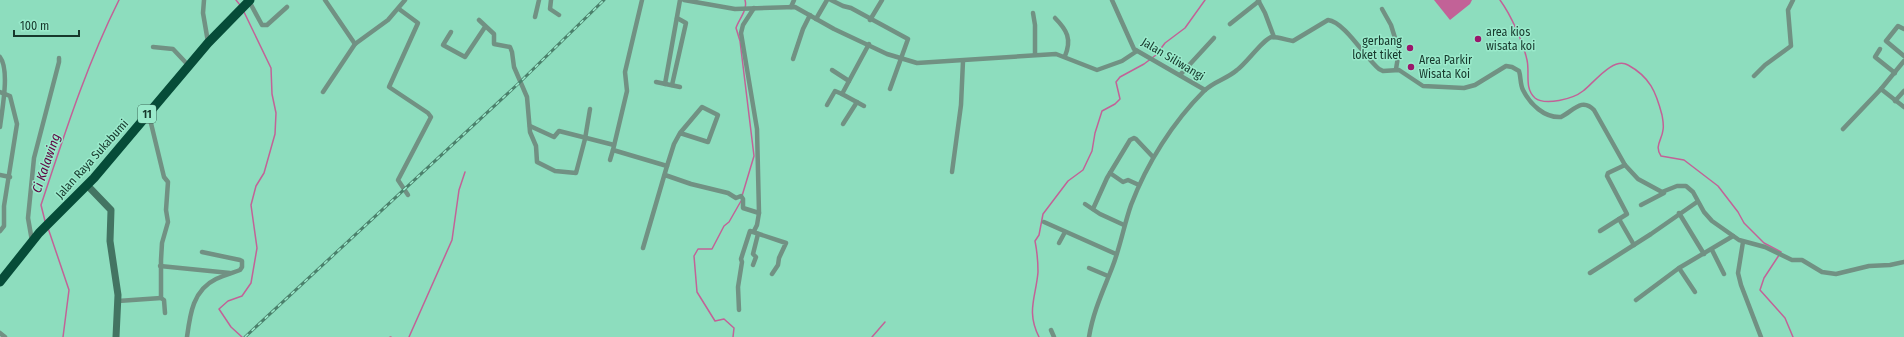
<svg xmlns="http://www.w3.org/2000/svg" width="1904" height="337" font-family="'Fira Sans Condensed',sans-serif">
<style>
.water{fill:#c26297}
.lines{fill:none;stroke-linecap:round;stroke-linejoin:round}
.stream{stroke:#c26297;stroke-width:1.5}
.street{stroke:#719183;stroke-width:4.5}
.secondary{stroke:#437462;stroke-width:7}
.highway{stroke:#064c38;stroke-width:9}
.rail-casing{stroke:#4b816c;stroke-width:3}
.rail{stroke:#9aeacb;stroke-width:1.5;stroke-dasharray:4.5;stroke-linecap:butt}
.poi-dot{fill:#9a176b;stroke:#9aeacb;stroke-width:1.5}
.labels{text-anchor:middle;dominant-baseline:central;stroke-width:3;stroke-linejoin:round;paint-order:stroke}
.shield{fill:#9aeacb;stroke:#3e6d5c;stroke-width:1}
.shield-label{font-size:11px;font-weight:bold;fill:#17382c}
.poi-label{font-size:12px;fill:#17382c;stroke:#9aeacb;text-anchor:start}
.street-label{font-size:12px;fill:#17382c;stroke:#9aeacb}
.water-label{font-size:13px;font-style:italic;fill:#5e0240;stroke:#9aeacb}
</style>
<rect width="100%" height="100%" fill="#8dddbe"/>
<path class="water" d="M1434,0H1472L1470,4L1450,20Z"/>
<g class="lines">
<g class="stream">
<path d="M236,0L240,5"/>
<path d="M1500,0C1511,15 1523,42 1527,60C1530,73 1524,88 1535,98C1545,106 1573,99 1583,91C1593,84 1613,56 1628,65C1650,77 1656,92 1662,115C1663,121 1664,125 1663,130C1662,140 1654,146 1661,156L1684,160L1718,186L1738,212L1744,223L1764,243L1781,252L1764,278L1760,290L1785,318L1793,337"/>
<path d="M742,196L754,156L740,41L736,28C739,19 748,10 745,0"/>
<path d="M45,221L41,205C64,136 86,66 119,0"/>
<path d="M48,228L69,290L63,337"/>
<path d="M242,337L231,327L219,309L228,301L242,296L251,283L257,248L251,205L256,186L264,173L275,134L276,113L272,94L271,68L244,12"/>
<path d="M390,337H391"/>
<path d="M409,337L452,240L459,190L465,172"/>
<path d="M733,337L734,328L724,319L715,321L697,292L694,256L698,249H712L724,226L729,222L741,201"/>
<path d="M872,337L885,322"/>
<path d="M1039,337C1026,311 1036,297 1038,272C1038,261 1037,251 1035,241L1039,235L1043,214L1068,181L1083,170L1092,151L1095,133L1102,111L1115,104L1120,99L1116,82L1120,77L1144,64L1156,55L1165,43L1185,28L1205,0"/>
</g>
<g class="street">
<path d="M204,0L203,13L208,42"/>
<path d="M325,0L355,44"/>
<path d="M551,0L550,9L559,15"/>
<path d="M642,0L625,72L627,91L613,150L667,166L643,248"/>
<path d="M684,0L735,9L795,7L834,29L887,54L917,63L1056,54L1097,70L1122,61L1137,51"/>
<path d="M831,0L843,6L851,8L908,39L890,89"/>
<path d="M1112,0L1134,49L1205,90"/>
<path d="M1258,0L1265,13L1274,37"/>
<path d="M249,1L262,25H267L287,7"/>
<path d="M791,7L794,0"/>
<path d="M399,9L418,23L389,87L428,113L431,117L398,180L408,195"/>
<path d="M1382,9L1391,25L1399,51L1396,69"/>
<path d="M1033,13L1035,25V54"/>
<path d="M535,17L539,0"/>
<path d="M1055,18C1067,30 1072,39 1065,56"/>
<path d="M816,19L827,0"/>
<path d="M479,20L494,34V44L510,47L512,52L514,67L527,97L530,132L536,146L537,162L555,171L576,173L585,139L590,109"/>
<path d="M870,20L882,0"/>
<path d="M1230,24L1259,1"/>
<path d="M1904,29L1898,26L1886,41L1904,56"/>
<path d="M451,32L443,45L465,57L485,27"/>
<path d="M153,47L173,49L189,66"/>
<path d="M1880,49L1875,57L1895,73"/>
<path d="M0,57C10,70 2,110 0,127"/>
<path d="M793,59L803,29L810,15"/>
<path d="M832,70L849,81"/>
<path d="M1180,75L1214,38"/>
<path d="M1754,76L1765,65L1791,46L1788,10L1793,0"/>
<path d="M656,82L680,87"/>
<path d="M665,84L680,0"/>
<path d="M672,85L686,23L677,18"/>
<path d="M1881,89L1904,107"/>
<path d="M0,92L10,96L17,124L4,206V226L0,231"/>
<path d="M323,92L355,44L388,20L405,0"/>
<path d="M1895,101L1904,91"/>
<path d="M827,105L835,91L842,94"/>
<path d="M864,106L842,94L869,44"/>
<path d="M149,115L164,177L168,182L166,210L168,222L162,243L161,260V298L164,300L165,313"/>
<path d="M843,124L857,102"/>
<path d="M530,126L554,137L559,131L614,145"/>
<path d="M1843,129L1881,89L1904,61"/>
<path d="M610,160L613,150"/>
<path d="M667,166L674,144L680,133L702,107L718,115L708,142L680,133"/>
<path d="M952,172L961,105L963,61"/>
<path d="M1110,173L1123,182L1128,180L1139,185"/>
<path d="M0,175L10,177"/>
<path d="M665,175L691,184L728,193L736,198L741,196L743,199V208L759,213"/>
<path d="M1085,204L1100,214L1124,225"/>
<path d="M1641,205L1664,193"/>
<path d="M1093,209L1107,178L1130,140L1134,138L1136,139L1153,157"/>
<path d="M1679,213L1704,254"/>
<path d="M1619,219L1634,245"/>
<path d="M1044,222L1116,254"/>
<path d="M754,231L757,225L759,213L757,129L741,33L743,25L754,8"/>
<path d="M1600,231L1627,214L1607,176L1608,173L1625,165"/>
<path d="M32,241L28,218L34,158L59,62V58"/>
<path d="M1743,242L1738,273L1741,285L1761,337"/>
<path d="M1059,243L1065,232"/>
<path d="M1712,250L1724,274"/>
<path d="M753,265L756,257L753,254L758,234"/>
<path d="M160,266L230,273"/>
<path d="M1089,268L1108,276"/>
<path d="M1679,268L1695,292"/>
<path d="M1590,273L1651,234L1697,202"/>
<path d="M1636,300L1679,268L1733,236"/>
<path d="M118,301L161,298"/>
<path d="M739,310L738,287L742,262L741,259L750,231L786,243L779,258L778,265L772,274"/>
<path d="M1051,330L1054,337"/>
<path d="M0,333L5,337"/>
<path d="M187,337C190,314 193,290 216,279C224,275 232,273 240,270L242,267V261L240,260L202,252"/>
<path d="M1089,337C1093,312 1103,291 1112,268C1120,248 1124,225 1131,205C1147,163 1173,122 1204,91C1214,81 1227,79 1237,70C1246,64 1264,38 1272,37C1278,37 1287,40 1293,41L1328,20C1345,22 1366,59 1379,69L1383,71L1399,70L1423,86L1464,88L1475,85L1506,66L1512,67L1519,71C1521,77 1520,84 1523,90C1530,104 1544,118 1561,117C1573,111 1582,97 1594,110L1625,165L1638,179L1662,192L1677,186H1686L1693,192L1704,212L1712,221L1739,240L1765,247L1792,260H1802L1822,272L1836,274L1869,266L1890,265L1904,262"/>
</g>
<path class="secondary" d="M87,185L111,210L110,241L118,295L116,337"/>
<path class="highway" d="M0,282L39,233L94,178L208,43L250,0"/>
<g class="rail-casing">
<path id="rail" d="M245,337L519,83L604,0"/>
</g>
<use href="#rail" class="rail"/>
</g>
<g class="poi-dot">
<circle cx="1478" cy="39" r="4"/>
<circle cx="1410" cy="48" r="4"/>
<circle cx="1411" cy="67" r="4"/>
</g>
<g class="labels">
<rect class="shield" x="138" y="105" width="18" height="18" rx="3"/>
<g class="shield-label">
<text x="147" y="114">11</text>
</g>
<g class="poi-label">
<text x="1486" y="32">area kios<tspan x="1486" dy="14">wisata koi</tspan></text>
<text x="1402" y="41" text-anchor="end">gerbang<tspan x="1402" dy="14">loket tiket</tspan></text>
<text x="1419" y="60">Area Parkir<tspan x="1419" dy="14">Wisata Koi</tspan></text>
</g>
<g class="street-label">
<text transform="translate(1173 59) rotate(31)">Jalan Siliwangi</text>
<text transform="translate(92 159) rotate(-48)">Jalan Raya Sukabumi</text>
</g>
<g class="water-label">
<text transform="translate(46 163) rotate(-71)">Ci Kalawing</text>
</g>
</g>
<path d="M14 30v6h65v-6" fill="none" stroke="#17382c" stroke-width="2"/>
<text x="20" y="30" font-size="12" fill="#17382c" stroke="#9aeacb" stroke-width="3" paint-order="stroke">100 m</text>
</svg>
